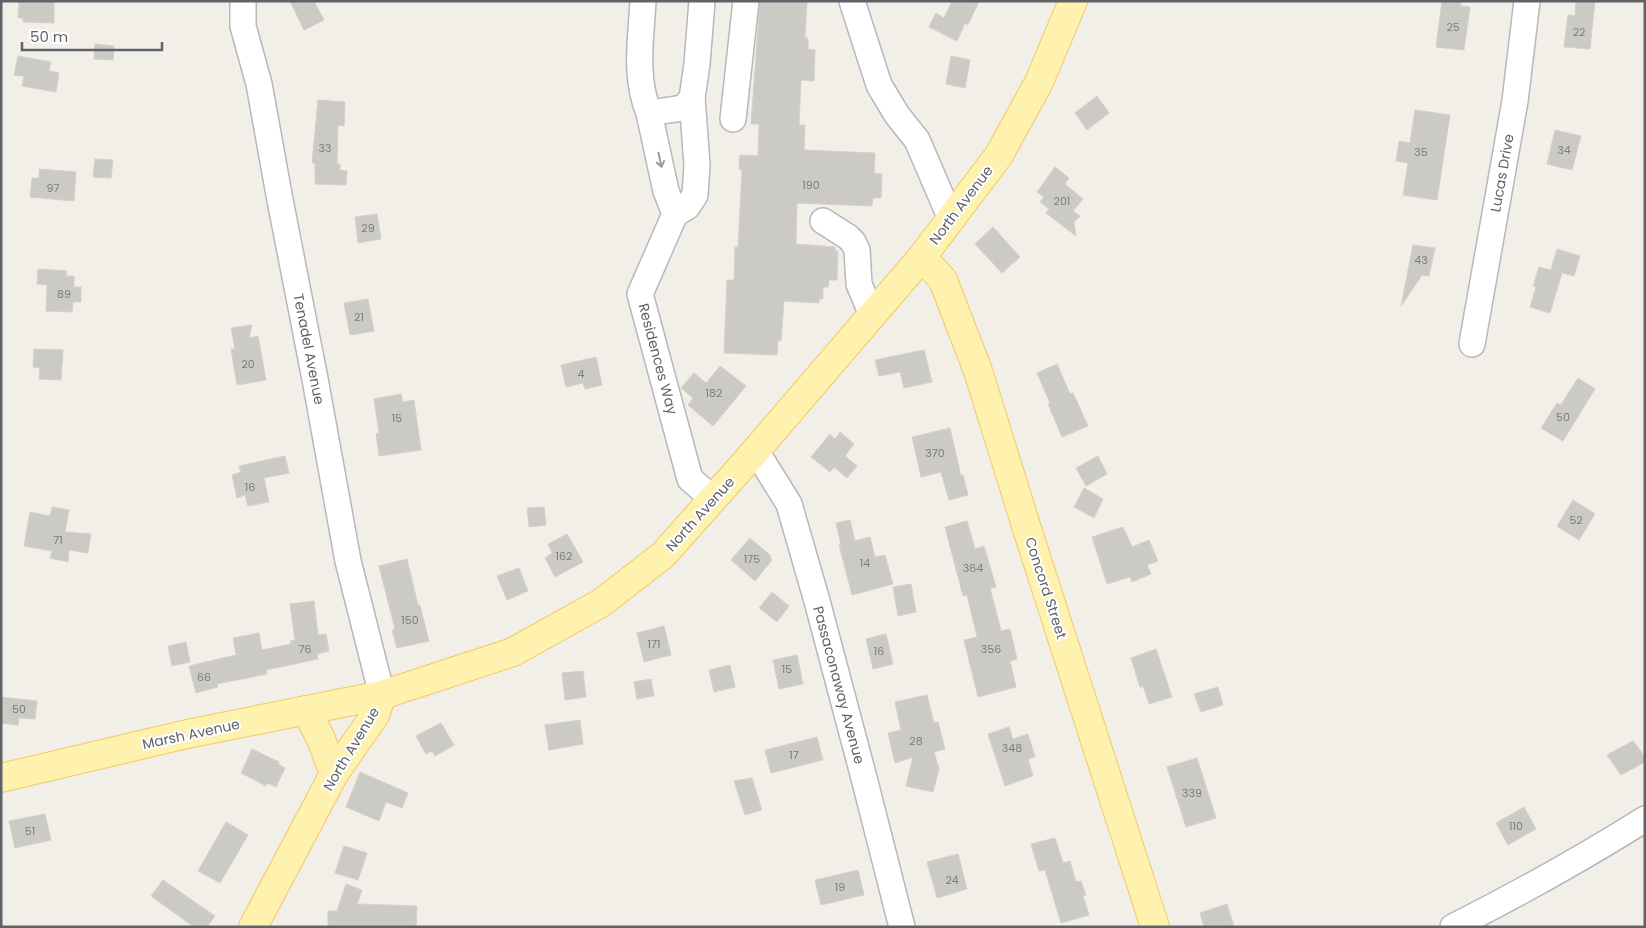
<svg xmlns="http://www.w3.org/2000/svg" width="1646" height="928" font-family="Poppins,sans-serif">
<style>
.building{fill:#cccac5;stroke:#d6d1c6}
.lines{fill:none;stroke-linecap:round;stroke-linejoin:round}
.minor-casing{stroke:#b5b8bc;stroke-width:28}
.major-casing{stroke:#f2c960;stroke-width:30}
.minor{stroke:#fff;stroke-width:25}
.major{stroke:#fff2af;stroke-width:28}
.oneway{stroke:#979a9d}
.labels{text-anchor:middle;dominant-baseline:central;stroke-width:4;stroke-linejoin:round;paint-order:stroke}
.number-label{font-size:11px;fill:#7a7d7f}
.street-label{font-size:14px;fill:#5f6368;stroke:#fff}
</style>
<rect width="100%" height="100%" fill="#f1efe8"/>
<g class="building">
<path d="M19,1H54V23L23,22V18H18Z"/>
<path d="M290,1H314L324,20L304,30Z"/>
<path d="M760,1H807L805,38H808V49L815,50L814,81L801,80L799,125H805L804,150L875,153L874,173L882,174L881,198H873L872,206L797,203L796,244L835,247V251H838L837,280H829L828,287H823V299H819V303L784,301L781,341L778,340L777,355L724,353L727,280H734L735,247H738L742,170L739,169L740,155L758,156L759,124H751Z"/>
<path d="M952,1H979L968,25L965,23L957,41L929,27L936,13L944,18Z"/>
<path d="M1442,1H1461L1460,6L1470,7L1464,50L1436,47Z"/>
<path d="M1576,1H1595L1590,49L1564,47L1568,15L1575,16Z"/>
<path d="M95,44L114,46L113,60L94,59Z"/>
<path d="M18,56L51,62L49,71L59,73L56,92L22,86L24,76L14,75Z"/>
<path d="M951,56L970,60L965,88L946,84Z"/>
<path d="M1097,96L1109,113L1087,130L1075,113Z"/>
<path d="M318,100L345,102L344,126L338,125L337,164H340V170L347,171L346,185L315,184V163H312Z"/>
<path d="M1415,110L1450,115L1437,200L1403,195L1408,163L1396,161L1399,141L1410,143Z"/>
<path d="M1555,130L1581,136L1572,170L1547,164Z"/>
<path d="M95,159L113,160L111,178L93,177Z"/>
<path d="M1055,167L1069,178L1065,184L1083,199L1073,211L1080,216L1074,222L1076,236L1046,213L1049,209L1040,202L1044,197L1037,192Z"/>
<path d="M39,169L76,172L74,201L30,197L32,178H39Z"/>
<path d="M377,214L381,239L358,243L355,217Z"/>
<path d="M993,227L1020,257L1002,273L975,244Z"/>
<path d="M1413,245L1435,248L1429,276L1422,275L1401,306Z"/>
<path d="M1557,249L1580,256L1574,276L1551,270Z"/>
<path d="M1539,267L1562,273L1550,313L1530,307L1536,287L1533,286Z"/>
<path d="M38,269L67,271L66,276H74V287H81V302H73L72,312L46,311L47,285L37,284Z"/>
<path d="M368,299L374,331L350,335L344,303Z"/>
<path d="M252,325L249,338L258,336L266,380L237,385L231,349H235L231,328Z"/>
<path d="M34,349L63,350L61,380L39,379L40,368L33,367Z"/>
<path d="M924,350L932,382L904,388L900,372L879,376L875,360Z"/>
<path d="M596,357L602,385L585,389L583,383L566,387L561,365Z"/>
<path d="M1057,364L1070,394L1073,393L1088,426L1062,437L1048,404L1050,403L1037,373Z"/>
<path d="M720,366L746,386L713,426L688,405L693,398L681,388L694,373L706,383Z"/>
<path d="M1578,378L1595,389L1563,441L1541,428L1557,403L1561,405Z"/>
<path d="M401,394L403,402L414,400L421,450L379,456L376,434L379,433L374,399Z"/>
<path d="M950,428L961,476L963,475L968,495L949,500L941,472L921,477L912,437Z"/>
<path d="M840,432L854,444L845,456L857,466L847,478L834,467L830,472L811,457L830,434L835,439Z"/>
<path d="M285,456L289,473L264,478L269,502L248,506L245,495L237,498L232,475L241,472L239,466Z"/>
<path d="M1098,456L1107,474L1086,486L1076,468Z"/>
<path d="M1084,488L1103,499L1094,518L1074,507Z"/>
<path d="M1573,500L1595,514L1579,540L1557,526Z"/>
<path d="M52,507L69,510L65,532L91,534L88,553L69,550L68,562L50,558L52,551L24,546L30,512L50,516Z"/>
<path d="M544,507L546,525L529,527L527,508Z"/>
<path d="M850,520L855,541L870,537L875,557L885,555L893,584L852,595L839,545H841L836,523Z"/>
<path d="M967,521L975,549L984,546L996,587L990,588L1001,631L1010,629L1017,659L1010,661L1016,687L978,697L964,640L977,637L967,595L963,596L945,527Z"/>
<path d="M1123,527L1132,547L1149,540L1158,561L1147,565L1151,574L1132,582L1130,577L1107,584L1092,537Z"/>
<path d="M567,534L583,562L555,577L545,558L552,553L548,544Z"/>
<path d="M750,538L771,556L770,558L772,560L755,581L731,560Z"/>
<path d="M407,559L418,605H420L429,641L397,648L392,630L395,629L379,566Z"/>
<path d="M519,568L528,591L507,600L497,576Z"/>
<path d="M911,584L916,612L898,616L893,587Z"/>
<path d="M772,592L789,606L777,622L759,608Z"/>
<path d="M314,601L318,635L326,634L329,651L317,654L318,659L266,670L267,674L217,684L218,687L196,693L189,666L236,655L233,638L259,633L262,650L291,644L290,641L295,640L290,604Z"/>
<path d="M664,626L671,655L644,662L637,633Z"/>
<path d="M886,634L893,664L873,669L866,639Z"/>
<path d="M186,642L190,662L172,666L168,646Z"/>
<path d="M1156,649L1172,697L1149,704L1143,686L1140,687L1131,658Z"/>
<path d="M797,655L803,684L779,689L773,660Z"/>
<path d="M730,665L735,687L714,692L709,670Z"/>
<path d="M583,671L586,697L565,700L562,673Z"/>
<path d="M651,679L654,696L637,699L634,682Z"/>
<path d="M1218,687L1223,705L1201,712L1194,694Z"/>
<path d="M927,695L934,723L938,722L945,749L934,752L939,769L933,792L906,786L913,757L895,763L888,733L901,730L895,702Z"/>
<path d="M1,697L37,701L35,719L19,718L18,725L1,723Z"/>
<path d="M580,720L583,744L549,750L545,725Z"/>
<path d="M441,723L454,745L435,756L432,751L426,754L416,736Z"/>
<path d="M1009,727L1013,739L1028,734L1035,757L1028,759L1033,776L1005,786L988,734Z"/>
<path d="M817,737L823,760L771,773L765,750Z"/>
<path d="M1633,741L1645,757V762L1621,775L1607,755Z"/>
<path d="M252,749L279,762L278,764L285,768L276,787L267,783L266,786L241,773Z"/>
<path d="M1197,758L1216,818L1186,827L1167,767Z"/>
<path d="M360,772L408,793L402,808L386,802L379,821L346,807Z"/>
<path d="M752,778L762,810L745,815L734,781Z"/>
<path d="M1524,807L1536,829L1508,845L1496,823Z"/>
<path d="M45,814L51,840L15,848L9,821Z"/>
<path d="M226,822L248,835L220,883L198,871Z"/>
<path d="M1055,838L1063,863L1070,861L1076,882L1081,881L1086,895L1083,896L1089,915L1061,923L1045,870L1039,871L1031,844Z"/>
<path d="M344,846L367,853L358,880L335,873Z"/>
<path d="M958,854L967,889L937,898L927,862Z"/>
<path d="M858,870L864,895L821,905L815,880Z"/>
<path d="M163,880L215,916L207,927H194L151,896Z"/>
<path d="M346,884L362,890L357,904L417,906L416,927H328V911H337Z"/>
<path d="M1227,904L1234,927H1204L1200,913Z"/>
</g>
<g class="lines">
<g class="minor-casing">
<g id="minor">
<path d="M243,1V26L259,84L280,200L315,379L348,561L382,695"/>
<path d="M643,1C641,39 634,77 649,113L683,108L692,98L697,64L702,1"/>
<path d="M852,1L879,85L897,115L917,140L951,219"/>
<path d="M649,113L666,191L675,214L687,207L695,195L697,165L692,98"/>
<path d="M733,119L746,1"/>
<path d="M675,214L640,294L690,479L713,499"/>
<path d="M823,221L848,237L853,242L857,250L859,284L872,315"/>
<path d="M1472,344L1515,101L1527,1"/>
<path d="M756,451L789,504L817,601L864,778L902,927"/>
<path d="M1453,927C1518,894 1583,858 1645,819"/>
</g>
</g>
<g class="major-casing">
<g id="major">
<path d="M922,257L943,280L978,371L1028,532L1155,927"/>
<path d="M306,710L321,739L334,774"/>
<path d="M1,778L187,734L382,695"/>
<path d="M253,927L334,774L375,715L382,695L513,652L601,603L663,555L745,463L922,257L999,155L1039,82L1073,1"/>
</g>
</g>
<use href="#minor" class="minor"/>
<use href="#major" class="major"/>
</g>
<defs><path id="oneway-shaft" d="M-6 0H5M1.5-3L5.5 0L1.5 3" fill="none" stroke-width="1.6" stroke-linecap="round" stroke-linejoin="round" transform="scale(1.25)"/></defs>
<use class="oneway" href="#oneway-shaft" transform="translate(660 160) rotate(78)"/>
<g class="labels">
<g class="number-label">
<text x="1453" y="27">25</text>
<text x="1579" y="32">22</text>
<text x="325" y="148">33</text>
<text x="1564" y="150">34</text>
<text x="1421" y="152">35</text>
<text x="811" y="185">190</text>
<text x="53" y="188">97</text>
<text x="1062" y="201">201</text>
<text x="368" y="228">29</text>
<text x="1421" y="260">43</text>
<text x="64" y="294">89</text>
<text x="359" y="317">21</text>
<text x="248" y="364">20</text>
<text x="581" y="374">4</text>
<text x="714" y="393">182</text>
<text x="1563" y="417">50</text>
<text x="397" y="418">15</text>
<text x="935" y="453">370</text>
<text x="250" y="487">16</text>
<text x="1576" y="520">52</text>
<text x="58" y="540">71</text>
<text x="564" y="556">162</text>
<text x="752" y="559">175</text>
<text x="865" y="563">14</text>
<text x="973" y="568">364</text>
<text x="410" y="620">150</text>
<text x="654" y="644">171</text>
<text x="305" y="649">76</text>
<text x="991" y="649">356</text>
<text x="879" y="651">16</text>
<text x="787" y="669">15</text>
<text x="204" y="677">66</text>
<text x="19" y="709">50</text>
<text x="916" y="741">28</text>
<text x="1012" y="748">348</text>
<text x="794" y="755">17</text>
<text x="1192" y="793">339</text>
<text x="1516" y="826">110</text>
<text x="30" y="831">51</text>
<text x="952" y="880">24</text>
<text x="840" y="887">19</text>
</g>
<g class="street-label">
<text transform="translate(1502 173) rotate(-80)">Lucas Drive</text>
<text transform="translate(961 205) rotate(-53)">North Avenue</text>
<text transform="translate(309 349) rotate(79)">Tenadel Avenue</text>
<text transform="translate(658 359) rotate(75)">Residences Way</text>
<text transform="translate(700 514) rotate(-48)">North Avenue</text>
<text transform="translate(1046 588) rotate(72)">Concord Street</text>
<text transform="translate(839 685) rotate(75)">Passaconaway Avenue</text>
<text transform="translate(191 734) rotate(-12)">Marsh Avenue</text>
<text transform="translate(351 749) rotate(-59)">North Avenue</text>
</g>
</g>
<rect width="1646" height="928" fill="none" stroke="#5f6368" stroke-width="5"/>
<path d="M22 42v8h140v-8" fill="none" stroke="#5f6368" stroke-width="2.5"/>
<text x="30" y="42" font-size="15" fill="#5f6368" stroke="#ffffff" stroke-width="4" paint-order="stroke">50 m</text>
</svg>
